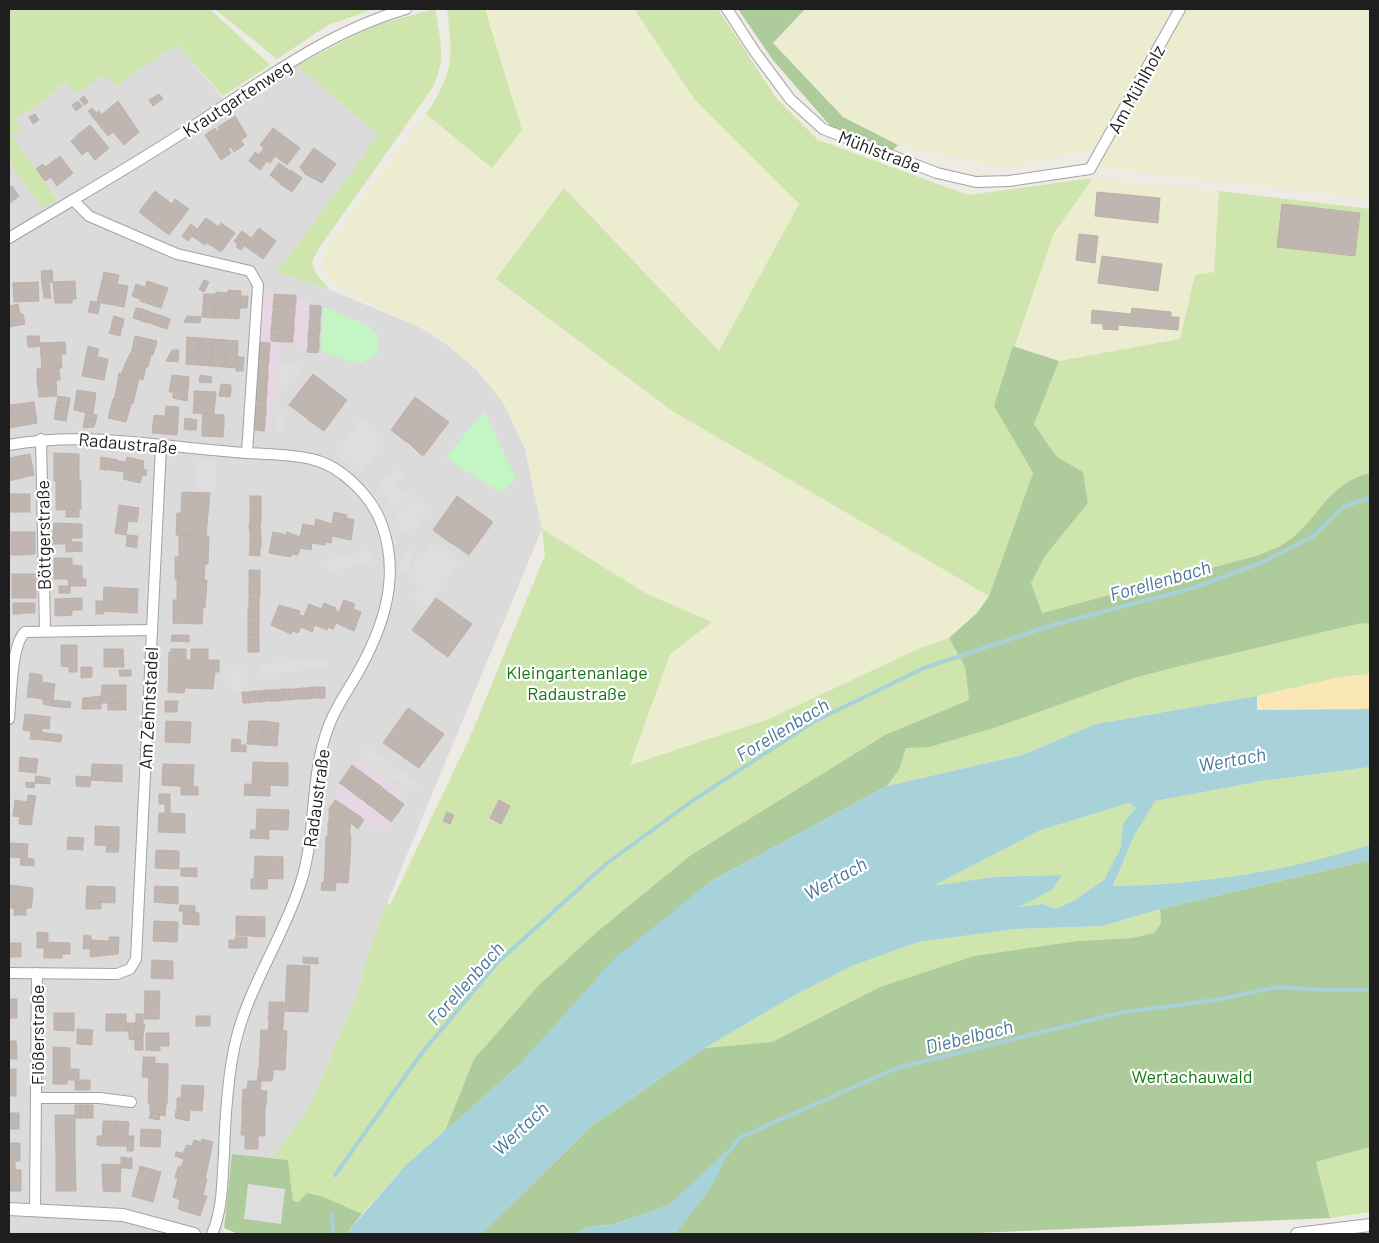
<svg xmlns="http://www.w3.org/2000/svg" width="1379" height="1243" font-family="Barlow,sans-serif">
<style>
.residential{fill:#dcdbdb}
.industrial{fill:#e7d7e5}
.farmland{fill:#ececd1}
.grass{fill:#cee6ad}
.forest{fill:#aecb9b}
.sand{fill:#fbe7b6}
.park{fill:#c4f6c4}
.parking{fill:#dedede}
.plaza{fill:#d9dae4}
.water{fill:#a7d2da;fill-rule:evenodd}
.lines{fill:none;stroke-linecap:round;stroke-linejoin:round}
.stream{stroke:#a7d2da;stroke-width:4}
.building{fill:#bfb6b1;stroke:#bfb0a8}
.minor-casing{stroke:#a2a2a2;stroke-width:12}
.tertiary-casing{stroke:#a2a2a2;stroke-width:14}
.minor{stroke:#fff;stroke-width:10}
.tertiary{stroke:#fff;stroke-width:12}
.labels{text-anchor:middle;dominant-baseline:central;stroke-width:4.5;stroke-linejoin:round;paint-order:stroke}
.street-label{font-size:18px;fill:#1e1e1e;stroke:#fff}
.park-label{font-size:18px;fill:#127612;stroke:#fff}
.water-label{font-size:19px;font-style:italic;fill:#4a7899;stroke:#fff}
</style>
<rect width="100%" height="100%" fill="#eeeae4"/>
<path class="residential" d="M177,44L231,107L297,65L378,135L277,272L343,295L421,328L446,344L477,370L503,402L525,449L542,529L387,903L367,955L358,992L312,1102L273,1158L232,1154L222,1234H9V161L42,207L57,198L10,135L13,119L41,103L65,82L102,76L118,85Z"/>
<g class="industrial">
<path d="M262,294L296,295L310,305L321,306L318,353L307,352L293,342H278L272,432L253,430Z"/>
<path d="M356,760L409,798L383,833L365,820L358,829L329,809L335,800L339,783Z"/>
</g>
<g class="farmland">
<path d="M485,9H634L695,100L799,204L719,352L564,189L496,280L674,412L989,596L977,613L949,638L920,648L769,719L630,766L670,654L712,622L647,594L542,529L525,449L503,402L477,370L446,344L421,328L341,289L323,269L325,250L426,114L492,168L522,130Z"/>
<path d="M805,9H1172L1096,149L1003,168L898,145L843,117L773,42Z"/>
<path d="M1186,9H1370V199L1097,167Z"/>
<path d="M1093,178L1219,191L1214,272L1195,275L1180,339L1059,361L1013,346L1054,233Z"/>
</g>
<g class="grass">
<path d="M9,9H210L270,65L223,96L177,44L118,85L102,76L75,94L65,82L41,103L14,119L21,128L11,135L57,199L42,208L9,161Z"/>
<path d="M215,9H374L328,25L277,59Z"/>
<path d="M435,9C440,40 447,57 433,87L319,248L312,262L316,274L330,290L277,272L378,135L297,65L375,25Z"/>
<path d="M447,9H485L522,130L492,168L426,114C454,72 453,58 447,9Z"/>
<path d="M634,9H718L776,98L818,140L968,195L1093,178L1054,233L994,406L1033,473L989,596L674,412L496,279L564,188L719,351L799,204L695,100Z"/>
<path d="M1219,191L1370,209V473C1326,484 1320,518 1288,541C1279,548 1266,551 1256,556L1042,613L1031,583L1045,556L1088,503L1083,472L1056,456L1034,424L1059,361L1180,339L1195,275L1214,272Z"/>
<path d="M542,529L647,594L712,622L670,654L630,765L769,719L920,648L949,638L965,667L969,700L885,735L691,855L598,931L539,985L474,1059L445,1131L406,1165L362,1214L324,1197L299,1202L293,1201L288,1160L273,1158L312,1102L358,992L367,955L387,903L390,905L470,737L545,555Z"/>
<path d="M1370,623V674L1341,677L1257,696L1096,724L1022,755L887,786L899,770L906,747H930L997,727L1134,678L1176,667L1357,624Z"/>
<path d="M1370,767V845L1317,862L1207,881L1113,887L1134,836L1155,801L1262,781Z"/>
<path d="M1129,803L1136,808L1123,823L1121,847L1104,880L1075,900L1056,909L1043,904L1017,907L1052,890L1061,875L994,877L931,887L1041,830Z"/>
<path d="M1160,909L1161,923L1154,933L1132,938L1078,941L880,987L772,1042L705,1048L793,996L852,966L918,942L1015,929L1103,926Z"/>
<path d="M1370,1147V1212L1330,1218L1316,1162Z"/>
</g>
<g class="forest">
<path d="M738,9H805L773,43L843,117L898,145L892,151L833,129L773,60Z"/>
<path d="M1013,346L1059,361L1034,424L1056,456L1083,472L1088,503L1045,556L1031,583L1042,613L1256,556C1266,551 1279,548 1288,541C1320,518 1326,484 1370,473V623L1357,624L1176,667L1134,678L997,727L930,747L906,748L899,770L887,786L711,881L516,1068L445,1131L474,1059L539,985L598,931L691,855L885,735L969,700L965,667L949,638L977,613L989,596L1033,473L994,406Z"/>
<path d="M1370,860V1147L1316,1162L1330,1218L953,1234H670L678,1231V1197L669,1205L615,1224L588,1227L573,1234H481L594,1124L705,1048L772,1042L880,987L974,956L1078,941L1132,938L1154,933L1161,923L1160,909Z"/>
<path d="M232,1154L288,1160L293,1201L299,1202L307,1193L324,1197L362,1214L346,1234H238L224,1228Z"/>
</g>
<path class="sand" d="M1370,674V709L1256,710L1257,696L1341,677Z"/>
<g class="park">
<path d="M324,307L368,326L379,337L377,354L359,364L321,351Z"/>
<path d="M484,411L516,479L501,493L446,458Z"/>
</g>
<g class="parking">
<path d="M280,364H299V374H290L289,386L279,385Z"/>
<path d="M277,409H287L285,431L276,430Z"/>
<path d="M362,418L377,429L374,434L385,442L361,474L335,454Z"/>
<path d="M195,462H216L215,489L194,488Z"/>
<path d="M400,470L404,479L396,484L401,493L413,487L417,495L391,508L377,482Z"/>
<path d="M368,485L383,507L391,525L397,544L393,548L385,518L365,488Z"/>
<path d="M419,497L428,513L418,519L421,525L404,533L392,511Z"/>
<path d="M431,542L459,563L427,607L414,597L419,588L406,579Z"/>
<path d="M411,548L410,572L399,574V562Z"/>
<path d="M369,550L372,562L329,572L326,561Z"/>
<path d="M328,658V668L260,674V665Z"/>
<rect x="231" y="665" width="10" height="26"/>
<path d="M367,746L392,764L386,772L361,754Z"/>
<path d="M396,767L420,785L414,793L390,775Z"/>
<path d="M248,1184L285,1189L281,1224L244,1219Z"/>
</g>
<path class="plaza" d="M79,1229L119,1234H78Z"/>
<g class="water">
<path d="M1257,696V710L1370,709V767L1262,781L1155,801L1134,836L1113,886C1200,885 1287,871 1370,845V860L1160,909L1103,926L1015,929L918,942L852,966L793,996L705,1048L594,1124L481,1234H346L406,1165L516,1068L615,958L711,881L887,786L1022,755L1096,724ZM1129,803L1136,808L1123,823L1121,847L1104,880L1075,900L1056,909L1043,904L1019,907L1052,890L1062,875L994,877L933,886L1041,830Z"/>
<path d="M724,1153L727,1156L711,1188L678,1231L670,1234H573L588,1227L615,1224L669,1205Z"/>
</g>
<g class="lines">
<g class="stream">
<path d="M723,1158L741,1137L897,1068L1119,1013L1221,999L1277,987L1325,990H1370"/>
<path d="M335,1175L421,1054L497,963L606,864L695,799L815,721L924,668L1056,624L1193,588L1261,563L1312,537L1343,507L1370,498"/>
<path d="M332,1213L333,1234"/>
</g>
</g>
<g class="building">
<path d="M159,94L163,99L153,106L149,100Z"/>
<path d="M84,96L88,102L84,105L80,99Z"/>
<path d="M78,101L82,106L76,111L72,105Z"/>
<path d="M118,101L139,132L124,145L100,116Z"/>
<path d="M92,108L96,113L92,116L88,111Z"/>
<path d="M99,111L113,132L108,136L92,116Z"/>
<path d="M35,114L39,120L33,124L29,117Z"/>
<path d="M235,116L247,136L230,147L218,127Z"/>
<path d="M90,125L109,148L95,160L76,136Z"/>
<path d="M215,128L217,132L219,130L230,147L228,149L231,153L221,160L205,135Z"/>
<path d="M273,128L300,148L287,165L260,145Z"/>
<path d="M76,137L87,151L82,155L71,141Z"/>
<path d="M241,140L244,145L234,152L231,147Z"/>
<path d="M264,148L275,156L270,163L259,155Z"/>
<path d="M314,148L336,164L322,183L305,174L300,167Z"/>
<path d="M255,152L267,161L260,170L249,161Z"/>
<path d="M60,156L73,173L57,186L44,168Z"/>
<path d="M279,163L290,171L281,184L270,175Z"/>
<path d="M43,164L51,177L45,181L36,169Z"/>
<path d="M291,170L302,178L292,192L280,184Z"/>
<path d="M12,186L19,196L9,204V187Z"/>
<path d="M155,191L172,204L175,199L189,209L169,235L139,212Z"/>
<path d="M1097,192L1160,198L1158,223L1095,216Z"/>
<path d="M1282,204L1360,213L1355,256L1277,247Z"/>
<path d="M206,218L219,227L205,245L192,236Z"/>
<path d="M221,223L235,233L221,252L207,243Z"/>
<path d="M191,224L197,229L188,241L182,236Z"/>
<path d="M259,228L276,241L263,259L245,246Z"/>
<path d="M242,231L246,234L238,245L234,241Z"/>
<path d="M246,234L251,238L241,250L236,247Z"/>
<path d="M1079,234L1098,236L1095,263L1076,260Z"/>
<path d="M1102,256L1162,264L1158,291L1098,283Z"/>
<path d="M52,270L53,282L42,283L41,271Z"/>
<path d="M104,272L119,275L117,284L128,286L124,307L97,302Z"/>
<path d="M204,280L209,282L204,292L199,289Z"/>
<path d="M75,281L76,299H72V303H55L53,282Z"/>
<path d="M147,281L168,288L161,308L140,301Z"/>
<path d="M38,282L39,301L14,302L13,283Z"/>
<path d="M49,282L51,298H44L42,283Z"/>
<path d="M136,284L144,287L140,299L132,296Z"/>
<path d="M228,290L241,291L239,319L226,318Z"/>
<path d="M216,292L228,293L226,318H214Z"/>
<path d="M204,294H216L214,318L202,317Z"/>
<path d="M274,294L285,295V301L274,300Z"/>
<rect x="285" y="295" width="11" height="6"/>
<path d="M241,296H248L247,308H240Z"/>
<path d="M274,300L285,301L284,307L273,306Z"/>
<path d="M91,301L100,303L98,314L88,312Z"/>
<path d="M285,301H296L295,307H284Z"/>
<path d="M18,304L20,314H23L25,324L9,327V306Z"/>
<path d="M310,305L321,306V312L310,311Z"/>
<path d="M273,306L284,307V312H273Z"/>
<path d="M284,307H295V313L284,312Z"/>
<path d="M136,308L142,309L139,320L133,318Z"/>
<path d="M1132,308L1171,312V317H1179L1178,330L1118,325V330L1103,329V324L1091,323L1092,310L1131,314Z"/>
<path d="M142,309L148,311L144,322L139,320Z"/>
<path d="M148,311L153,313L150,323L144,322Z"/>
<path d="M310,311L321,312L320,318L310,317Z"/>
<path d="M273,312H284L283,318H272Z"/>
<path d="M284,312L295,313L294,319L283,318Z"/>
<path d="M153,313L159,315L155,325L150,323Z"/>
<path d="M159,315L165,317L161,327L155,325Z"/>
<path d="M114,316L124,319L123,325L112,322Z"/>
<path d="M187,316L201,317L200,323L184,322Z"/>
<path d="M165,317L170,319L167,329L161,327Z"/>
<path d="M310,317L320,318V323H309Z"/>
<path d="M272,318H283V324L272,323Z"/>
<path d="M283,318L294,319V325L283,324Z"/>
<path d="M112,322L123,325L121,330L111,328Z"/>
<path d="M272,323L283,324V330L271,329Z"/>
<rect x="309" y="323" width="11" height="6"/>
<path d="M283,324L294,325V331L283,330Z"/>
<path d="M111,328L121,330L120,336L109,333Z"/>
<path d="M271,329L283,330L282,336L271,335Z"/>
<path d="M309,329H320L319,335H308Z"/>
<path d="M283,330L294,331L293,337L282,336Z"/>
<path d="M271,335L282,336V342L271,341Z"/>
<path d="M308,335H319V341L308,340Z"/>
<path d="M27,336H33L34,347H28Z"/>
<path d="M33,336H39L40,346L34,347Z"/>
<path d="M135,336L157,341L153,355L132,350Z"/>
<path d="M282,336L293,337V342H282Z"/>
<path d="M187,337L200,338L198,365L186,364Z"/>
<path d="M200,338L213,339L211,366L198,365Z"/>
<path d="M213,339L226,340L224,367L211,366Z"/>
<path d="M226,340L238,341L237,368L224,367Z"/>
<path d="M308,340L319,341V347L308,346Z"/>
<path d="M65,342L66,354L41,356L40,343Z"/>
<path d="M259,342L270,343V348H259Z"/>
<path d="M88,346L99,349L97,357L108,359L104,380L82,376Z"/>
<path d="M308,346L319,347L318,353L307,352Z"/>
<path d="M259,348H270L269,354H258Z"/>
<path d="M132,350L151,355L148,367L126,362Z"/>
<path d="M172,350H179L178,362L166,361Z"/>
<path d="M258,354H269V360L258,359Z"/>
<path d="M61,355L62,368L42,369L41,356Z"/>
<path d="M237,357H244L243,371H236Z"/>
<path d="M258,359L269,360L268,366L258,365Z"/>
<path d="M126,362L146,367L143,380L121,374Z"/>
<path d="M258,365L268,366V372L257,371Z"/>
<path d="M59,368L60,380L37,381V369Z"/>
<path d="M257,371L268,372V378L257,377Z"/>
<path d="M119,373L139,379L136,391L117,387Z"/>
<path d="M313,374L347,400L324,431L308,420L312,414L309,412L305,417L289,405Z"/>
<path d="M172,375L189,377L187,401L173,398V392H169Z"/>
<path d="M200,375L212,377L211,383L199,382Z"/>
<path d="M257,377L268,378L267,384L257,383Z"/>
<path d="M56,380L57,396L39,397L37,381Z"/>
<path d="M257,383L267,384V390L256,389Z"/>
<path d="M221,384L231,385V391L220,390Z"/>
<path d="M117,387L136,391L133,404L114,399Z"/>
<path d="M256,389L267,390V395H256Z"/>
<path d="M77,390L96,393L93,414L74,410Z"/>
<path d="M220,390L231,391L230,397L219,396Z"/>
<path d="M194,391L216,392L215,403L194,402Z"/>
<path d="M256,395H267L266,401H255Z"/>
<path d="M58,396L70,398L69,404L57,402Z"/>
<path d="M415,397L449,422L424,455H421L409,443L412,438L411,437L409,436L405,441L391,430Z"/>
<path d="M113,399L131,404L126,422L108,418Z"/>
<rect x="255" y="401" width="11" height="6"/>
<path d="M34,402L37,423L14,427L11,405Z"/>
<path d="M57,402L69,404L68,410L56,407Z"/>
<path d="M194,402L215,403L214,414L193,413Z"/>
<path d="M11,405L14,427L9,428V406Z"/>
<path d="M166,406L179,407L177,435L152,433L154,415L165,416Z"/>
<path d="M56,407L68,410L67,415L55,413Z"/>
<rect x="255" y="407" width="11" height="6"/>
<path d="M86,412L97,415L96,420L84,421Z"/>
<path d="M309,412L312,414L308,420L305,417Z"/>
<path d="M55,413L67,415L66,421L54,419Z"/>
<path d="M255,413H266L265,419L254,418Z"/>
<path d="M203,414L224,415V426L202,425Z"/>
<path d="M185,418L191,419L190,430L184,429Z"/>
<path d="M254,418L265,419V425L254,424Z"/>
<path d="M191,419L197,420L196,430H190Z"/>
<path d="M96,420L94,427L83,428L84,421Z"/>
<path d="M254,424L265,425L264,431L253,430Z"/>
<path d="M202,425L224,426L223,437L202,436Z"/>
<path d="M409,436L412,438L409,443L405,441Z"/>
<path d="M54,453L79,454V468L54,467Z"/>
<path d="M30,454L34,475L13,480L9,458Z"/>
<path d="M101,457L107,458L105,470L100,469Z"/>
<path d="M127,457L144,461L143,469L147,470L146,476L142,475L140,483L123,479Z"/>
<path d="M9,458L13,480L9,481Z"/>
<path d="M107,458L112,459L111,470H105Z"/>
<path d="M112,459L118,460L116,471L111,470Z"/>
<path d="M118,461L126,462L125,472L117,471Z"/>
<path d="M54,467L79,468V482L54,481Z"/>
<rect x="56" y="481" width="25" height="14"/>
<path d="M182,492L210,493L206,536L176,535L177,513H181Z"/>
<rect x="9" y="494" width="5" height="18"/>
<rect x="14" y="494" width="16" height="18"/>
<path d="M56,495H81V509L56,510Z"/>
<rect x="250" y="496" width="11" height="6"/>
<path d="M457,496L493,522L469,555L453,544L458,537L454,535L449,542L433,530Z"/>
<rect x="250" y="502" width="11" height="6"/>
<path d="M119,505L139,508L137,522L128,521L126,535L115,533Z"/>
<rect x="250" y="508" width="11" height="6"/>
<rect x="66" y="510" width="13" height="7"/>
<path d="M334,512L347,515L346,518L354,520L351,540L332,536L331,543L325,542V545L312,543L316,519L332,524Z"/>
<rect x="250" y="514" width="11" height="6"/>
<path d="M250,520H261L260,526H249Z"/>
<path d="M54,523L82,524V538H71V544H52Z"/>
<path d="M303,524L314,526L311,550L300,548L298,555L291,554V557L269,553L273,532L287,535V532L300,537Z"/>
<path d="M249,526H260L261,532H250Z"/>
<rect x="11" y="532" width="12" height="23"/>
<path d="M23,532H35V554L23,555Z"/>
<rect x="250" y="532" width="11" height="6"/>
<path d="M127,535L138,536L137,542L127,541Z"/>
<path d="M179,535L209,536L208,564H205L204,580L175,579V557H179Z"/>
<path d="M454,535L458,537L453,544L449,542Z"/>
<rect x="250" y="538" width="11" height="6"/>
<path d="M127,541L137,542V548L126,546Z"/>
<path d="M71,542H82V551L66,552V544H71Z"/>
<path d="M250,544H261L260,550L250,549Z"/>
<path d="M250,549L260,550V556L249,555Z"/>
<path d="M54,558H72V565L82,566V579H54Z"/>
<path d="M249,570H260V576L249,575Z"/>
<rect x="12" y="574" width="12" height="24"/>
<rect x="24" y="574" width="12" height="24"/>
<path d="M249,575L260,576V582L249,581Z"/>
<path d="M68,579H86V586H69Z"/>
<path d="M177,579L207,580L205,608L203,607L202,624L173,623V600H177Z"/>
<path d="M249,581L260,582V587H249Z"/>
<rect x="59" y="586" width="11" height="7"/>
<path d="M104,587L138,589L137,613L103,611Z"/>
<rect x="249" y="587" width="11" height="6"/>
<path d="M249,593H260L259,599H249Z"/>
<path d="M82,598V610H72V615L55,616V599Z"/>
<path d="M436,598L472,624L448,657L431,645L437,638L433,635L428,642L412,630Z"/>
<rect x="249" y="599" width="10" height="6"/>
<path d="M344,600L355,604L353,609L361,612L354,631L336,623L333,629L328,627L327,630L315,625L324,603L336,608L335,610L339,612Z"/>
<rect x="96" y="601" width="7" height="13"/>
<path d="M13,603H18L19,614H13Z"/>
<path d="M18,603H24V613L19,614Z"/>
<path d="M24,603H29L30,613H24Z"/>
<path d="M29,603H35V613H30Z"/>
<path d="M309,604L321,609L312,632L301,627L298,633L292,631L291,634L271,625L279,605L300,611L299,615L304,616Z"/>
<path d="M249,605H259V611H248Z"/>
<rect x="248" y="611" width="11" height="6"/>
<rect x="248" y="617" width="11" height="6"/>
<path d="M248,623H259V629L248,628Z"/>
<path d="M248,628L259,629V635L248,634Z"/>
<path d="M248,634L259,635V640H248Z"/>
<path d="M172,635H189V642L171,641Z"/>
<path d="M433,635L437,638L431,645L428,642Z"/>
<rect x="248" y="640" width="11" height="6"/>
<path d="M61,645H77V672H69V667L61,666Z"/>
<rect x="248" y="646" width="11" height="6"/>
<path d="M104,649H123L124,667H104Z"/>
<path d="M171,649H186V660H191V649H208V660H219V672H215L213,689L185,688L184,693L168,692L169,652H171Z"/>
<path d="M81,667H92V677L81,678Z"/>
<path d="M119,670H131V676H120Z"/>
<path d="M30,673L42,675V682L55,684L53,700L27,697Z"/>
<path d="M102,685H126V703H101Z"/>
<path d="M313,687H319L320,698H314Z"/>
<path d="M313,687L314,698L308,699L307,688Z"/>
<path d="M319,687H325V698H320Z"/>
<path d="M301,688L302,699H296L295,689Z"/>
<path d="M301,688H307L308,699H302Z"/>
<path d="M283,689L284,700L278,701V690Z"/>
<path d="M283,689H289L290,700H284Z"/>
<path d="M289,689H295L296,699L290,700Z"/>
<path d="M266,690V701L261,702L260,691Z"/>
<rect x="266" y="690" width="6" height="11"/>
<rect x="272" y="690" width="6" height="11"/>
<path d="M254,691L255,702L249,703L248,692Z"/>
<path d="M254,691H260L261,702H255Z"/>
<path d="M242,692H248L249,703H243Z"/>
<path d="M101,696V703H87V709H82L83,698Z"/>
<path d="M43,699L53,700L52,706L43,704Z"/>
<path d="M53,700L71,702L70,708L52,706Z"/>
<path d="M165,701H178L177,712H165Z"/>
<rect x="87" y="703" width="14" height="6"/>
<rect x="108" y="703" width="18" height="7"/>
<path d="M408,708L444,734L419,768L403,757L408,749L407,748L405,747L399,754L383,743Z"/>
<path d="M25,714L50,717L49,729L42,728V733L23,730Z"/>
<path d="M166,721L191,722L190,743L165,742Z"/>
<path d="M249,721H264L262,745L247,744Z"/>
<path d="M264,721L279,723L277,746L262,745Z"/>
<path d="M31,731L45,733L44,740L30,739Z"/>
<path d="M45,733L62,735L61,742L44,740Z"/>
<path d="M232,739L241,740L240,745H246V752L231,751Z"/>
<path d="M405,747L408,749L403,757L399,754Z"/>
<path d="M20,757L38,759L36,773L19,771Z"/>
<path d="M253,762L288,763V786L252,784Z"/>
<path d="M92,764L122,765V782L91,780Z"/>
<path d="M163,764L194,765L193,787L162,785Z"/>
<path d="M352,765L357,769L350,777L346,774Z"/>
<path d="M357,769L362,772L355,781L350,777Z"/>
<path d="M362,772L367,776L360,785L355,781Z"/>
<path d="M346,774L350,777L344,786L339,783Z"/>
<path d="M36,776L50,778V784L35,783Z"/>
<path d="M76,776L91,777L90,787L76,786Z"/>
<path d="M367,776L371,779L365,788L360,785Z"/>
<path d="M350,777L355,781L349,790L344,786Z"/>
<path d="M371,779L376,783L369,792L365,788Z"/>
<path d="M355,781L360,785L353,793L349,790Z"/>
<path d="M26,782L35,783L34,788L26,787Z"/>
<path d="M376,783L381,786L374,795L369,792Z"/>
<path d="M245,784L270,785V796L244,795Z"/>
<path d="M360,785L365,788L358,797L353,793Z"/>
<path d="M181,786L198,787V795H181Z"/>
<path d="M381,786L385,790L379,799L374,795Z"/>
<path d="M365,788L369,792L363,800L358,797Z"/>
<path d="M385,790L390,794L384,802L379,799Z"/>
<path d="M369,792L374,795L367,804L363,800Z"/>
<rect x="159" y="794" width="11" height="10"/>
<path d="M390,794L395,797L388,806L384,802Z"/>
<path d="M28,795L36,796L32,819L13,816L15,800L27,802Z"/>
<path d="M374,795L379,799L372,807L367,804Z"/>
<path d="M395,797L399,801L393,809L388,806Z"/>
<path d="M379,799L384,802L377,811L372,807Z"/>
<path d="M335,800L340,803L334,812L329,809Z"/>
<path d="M499,800L510,806L501,824L490,818Z"/>
<path d="M399,801L404,804L398,813L393,809Z"/>
<path d="M384,802L388,806L382,815L377,811Z"/>
<path d="M165,803L170,804V813L185,814V833L158,832L159,813H165Z"/>
<path d="M340,803L345,806L339,815L334,812Z"/>
<path d="M345,806L350,810L343,819L339,815Z"/>
<path d="M388,806L393,809L386,818L382,815Z"/>
<path d="M257,809L289,810L288,830L256,829Z"/>
<path d="M329,809L348,822L351,824L329,822Z"/>
<path d="M393,809L398,813L391,822L386,818Z"/>
<path d="M350,810L355,813L348,822L343,819Z"/>
<path d="M447,812L454,815L450,824L443,821Z"/>
<path d="M355,813L360,816L353,825L348,822Z"/>
<path d="M360,816L364,820L358,829L353,825Z"/>
<path d="M20,817L32,819V825L19,824Z"/>
<path d="M328,822L338,823L337,836H328Z"/>
<path d="M338,823L350,824V837L337,836Z"/>
<path d="M95,826L119,827V846L95,845Z"/>
<path d="M251,830H269V839L250,838Z"/>
<path d="M326,836L351,837L350,860L325,859Z"/>
<path d="M68,837L84,838L83,844L67,843Z"/>
<path d="M10,843L28,844L27,858L9,857Z"/>
<path d="M67,843L83,844V850L67,849Z"/>
<path d="M107,846H119L118,852H106Z"/>
<path d="M156,850L179,851V869L155,868Z"/>
<path d="M255,856L283,857V879L254,878Z"/>
<path d="M21,858L34,859V866L20,865Z"/>
<path d="M325,859L350,860L349,872L325,870Z"/>
<path d="M181,868H197V877L181,876Z"/>
<path d="M325,870L349,872L348,883L324,882Z"/>
<path d="M251,879H268L267,889H251Z"/>
<path d="M322,882L336,883L335,891L321,890Z"/>
<path d="M9,885L33,888L32,903L9,900Z"/>
<path d="M87,886L115,887V903L86,902Z"/>
<path d="M155,886L178,887V904L154,902Z"/>
<path d="M9,900L14,901V908H9Z"/>
<path d="M14,901L32,903L31,908H14Z"/>
<path d="M86,902L101,903V909H86Z"/>
<path d="M180,905L195,906V912L179,911Z"/>
<rect x="14" y="908" width="12" height="7"/>
<path d="M183,912L199,913V925L183,924Z"/>
<path d="M236,916L265,917V937L236,935Z"/>
<path d="M154,921L178,922L177,942L153,941Z"/>
<path d="M37,932L48,933V942H44V948H37Z"/>
<path d="M84,935L91,936V949H83Z"/>
<path d="M109,937H119L118,954L90,957L91,940L109,941Z"/>
<path d="M235,937H247V948H229V940H235Z"/>
<path d="M44,942L70,943V954H62V958H44Z"/>
<rect x="9" y="943" width="12" height="14"/>
<path d="M303,957L318,958V964L303,963Z"/>
<path d="M152,960L173,961V979L151,978Z"/>
<path d="M287,965L310,966L309,989L286,988Z"/>
<path d="M286,988L309,989L308,1012L285,1011Z"/>
<path d="M145,991H160L159,1019H144Z"/>
<rect x="9" y="999" width="8" height="19"/>
<path d="M269,1002H284V1008L269,1007Z"/>
<path d="M269,1007L284,1008V1014L269,1013Z"/>
<path d="M54,1013H74V1031L54,1030Z"/>
<path d="M269,1013L284,1014L283,1019H268Z"/>
<rect x="106" y="1014" width="20" height="17"/>
<rect x="136" y="1014" width="7" height="10"/>
<rect x="196" y="1016" width="14" height="10"/>
<path d="M269,1019L284,1020L283,1025H269Z"/>
<path d="M126,1023H129V1032L126,1031Z"/>
<path d="M129,1023H136L135,1040L129,1039Z"/>
<path d="M136,1024H145L143,1036H135Z"/>
<path d="M269,1025H283V1031H268Z"/>
<path d="M77,1029L93,1030L92,1038H77Z"/>
<path d="M261,1030L287,1031L286,1051L260,1050Z"/>
<path d="M146,1033H169V1046H160V1051L146,1050Z"/>
<rect x="135" y="1036" width="8" height="14"/>
<path d="M77,1038H92V1045L77,1044Z"/>
<path d="M9,1041H16L17,1059H9V1062Z"/>
<path d="M53,1047L70,1048V1064H53Z"/>
<path d="M260,1050L286,1051L285,1070L259,1069Z"/>
<path d="M143,1057H155V1064L143,1063Z"/>
<path d="M143,1063L168,1064V1078L142,1077Z"/>
<path d="M53,1064H70V1069H79V1080H67V1084H53Z"/>
<rect x="9" y="1069" width="7" height="9"/>
<path d="M258,1069L273,1070V1076L258,1075Z"/>
<path d="M258,1075L273,1076L272,1081H257Z"/>
<rect x="9" y="1078" width="7" height="18"/>
<path d="M149,1078H168L167,1104L148,1103Z"/>
<path d="M75,1080H90V1084L75,1083Z"/>
<path d="M248,1081H261L260,1090L247,1089Z"/>
<path d="M75,1083L90,1084V1090H75Z"/>
<path d="M182,1085L204,1086L202,1111L177,1109V1098H181Z"/>
<path d="M243,1089L267,1091L266,1105L242,1104Z"/>
<path d="M150,1103L166,1104L165,1116L150,1112Z"/>
<path d="M242,1104L265,1105V1122L242,1120Z"/>
<rect x="75" y="1105" width="6" height="13"/>
<rect x="81" y="1105" width="6" height="13"/>
<rect x="87" y="1105" width="6" height="13"/>
<path d="M176,1110L190,1111L189,1121L175,1118Z"/>
<rect x="9" y="1113" width="10" height="16"/>
<path d="M151,1113L160,1115L159,1120L149,1118Z"/>
<path d="M55,1115H75V1153H56Z"/>
<path d="M242,1120L265,1121V1136L241,1135Z"/>
<path d="M103,1121H116L115,1146H102Z"/>
<path d="M116,1121L129,1122L127,1146H115Z"/>
<path d="M141,1129L161,1130L160,1147L140,1146Z"/>
<path d="M97,1136H102V1146L97,1145Z"/>
<path d="M128,1136H134L133,1151H127Z"/>
<path d="M245,1136H258V1143L245,1142Z"/>
<path d="M202,1139L213,1142L206,1175L193,1168V1171L178,1167H181L184,1159L180,1158L187,1145L192,1146L194,1140L201,1142Z"/>
<path d="M245,1142L258,1143V1149H245Z"/>
<path d="M9,1143H20V1161H15V1170H21V1191H9Z"/>
<path d="M176,1152L182,1153L181,1158L175,1156Z"/>
<path d="M56,1153H75L76,1191H56Z"/>
<path d="M121,1157L127,1158L126,1168H121Z"/>
<path d="M127,1158H132V1169L126,1168Z"/>
<path d="M102,1164L121,1165L120,1192L103,1191Z"/>
<path d="M140,1166L161,1172L153,1202L132,1196Z"/>
<path d="M178,1167L193,1171V1168L206,1175L205,1179H207L203,1195L207,1196L200,1216L178,1209L180,1200L173,1197L178,1179L175,1178Z"/>
</g>
<g class="lines">
<g class="minor-casing">
<g id="minor">
<path d="M727,9L755,52L790,99L823,129L937,173L976,182L1009,181L1090,169L1180,9"/>
<path d="M73,200L89,216L177,254L250,271L258,285L247,453C268,454 290,454 311,459C340,465 372,496 382,525C401,578 383,629 356,676C346,693 334,710 328,728C309,779 317,835 300,885C281,943 244,993 233,1054C227,1087 225,1120 224,1154C222,1182 223,1208 212,1234"/>
<path d="M9,238C67,203 127,169 184,132C256,86 323,33 406,9"/>
<path d="M41,439L45,631"/>
<path d="M9,445C88,430 167,448 247,453"/>
<path d="M9,719C11,699 11,645 25,632L152,630"/>
<path d="M9,973L117,974L130,969L136,959L161,446"/>
<path d="M37,1098H100L131,1102"/>
<path d="M35,1209L37,973"/>
</g>
</g>
<g class="tertiary-casing">
<g id="tertiary">
<path d="M9,1209L123,1215L194,1234"/>
<path d="M1297,1234L1370,1225"/>
</g>
</g>
<use href="#minor" class="minor"/>
<use href="#tertiary" class="tertiary"/>
</g>
<g class="labels">
<g class="street-label">
<text transform="translate(1136 89) rotate(-61)">Am Mühlholz</text>
<text transform="translate(237 98) rotate(-33)">Krautgartenweg</text>
<text transform="translate(880 151) rotate(21)">Mühlstraße</text>
<text transform="translate(128 443) rotate(5)">Radaustraße</text>
<text transform="translate(43 535) rotate(-91)">Böttgerstraße</text>
<text transform="translate(148 708) rotate(-87)">Am Zehntstadel</text>
<text transform="translate(316 798) rotate(-82)">Radaustraße</text>
<text transform="translate(37 1035) rotate(-90)">Flößerstraße</text>
</g>
<g class="park-label">
<text x="577" y="672">Kleingartenanlage<tspan x="577" dy="21">Radaustraße</tspan></text>
<text x="1192" y="1076">Wertachauwald</text>
</g>
<g class="water-label">
<text transform="translate(1160 580) rotate(-16)">Forellenbach</text>
<text transform="translate(782 729) rotate(-31)">Forellenbach</text>
<text transform="translate(1232 759) rotate(-10)">Wertach</text>
<text transform="translate(835 878) rotate(-29)">Wertach</text>
<text transform="translate(465 983) rotate(-48)">Forellenbach</text>
<text transform="translate(969 1036) rotate(-14)">Diebelbach</text>
<text transform="translate(520 1128) rotate(-43)">Wertach</text>
</g>
</g>
<rect width="1379" height="1243" fill="none" stroke="#1e1e1e" stroke-width="20"/>
</svg>
